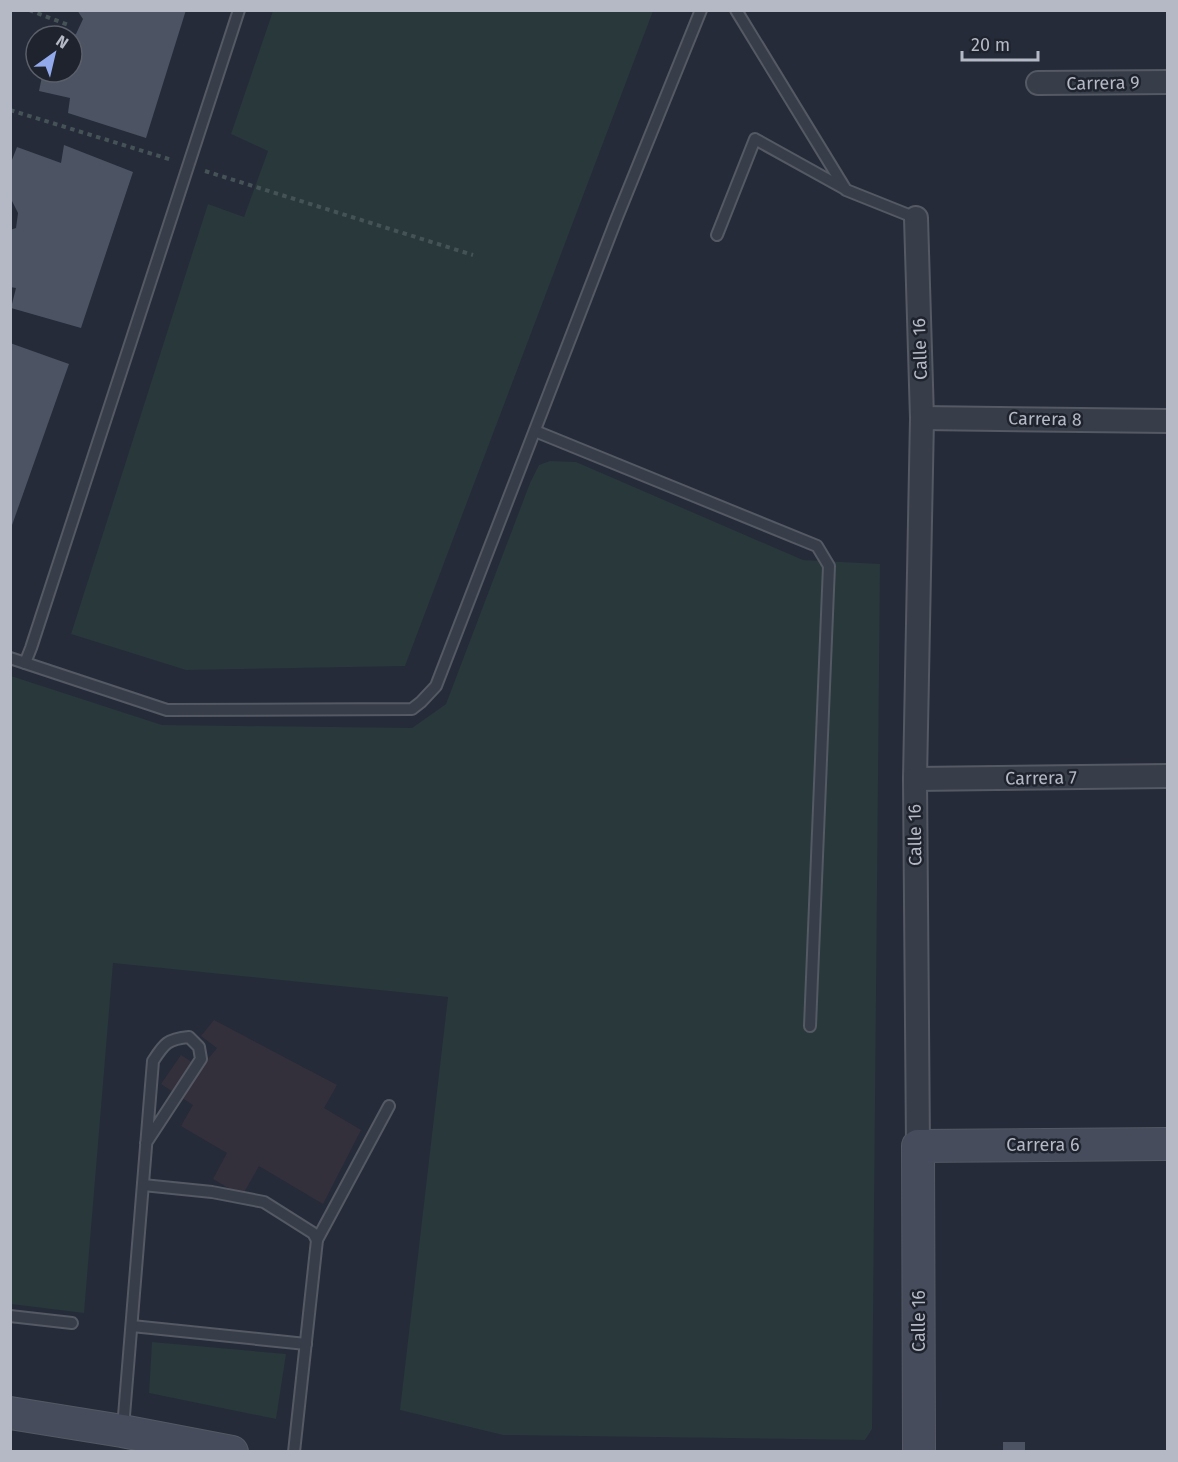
<svg xmlns="http://www.w3.org/2000/svg" width="1178" height="1462" font-family="'Fira Sans',sans-serif">
<style>
.medical{fill:#33303b}
.green{fill:#28383b}
.building{fill:#4c5362}
.lines{fill:none;stroke-linecap:round;stroke-linejoin:round}
.lane-casing{stroke:#545964;stroke-width:14}
.street-casing{stroke:#545964;stroke-width:26}
.secondary-casing{stroke:#545964;stroke-width:34}
.path{stroke:#455357;stroke-width:4;stroke-dasharray:4.5 4.5;stroke-linecap:butt}
.lane{stroke:#383e49;stroke-width:10}
.street{stroke:#383e49;stroke-width:22}
.secondary{stroke:#474c5c;stroke-width:32}
.labels{text-anchor:middle;dominant-baseline:central;stroke-width:5;stroke-linejoin:round;paint-order:stroke}
.street-label{font-size:18px;fill:#b4b9c5;stroke:#1e232e}
</style>
<rect width="100%" height="100%" fill="#252b39"/>
<path class="medical" d="M214,1020L337,1085L324,1108L361,1130L323,1204L259,1166L242,1196L213,1179L227,1153L181,1126L193,1105L161,1084L181,1055L201,1068L217,1048L201,1036Z"/>
<g class="green">
<path d="M273,11H653L405,666L186,670L71,634L208,204L244,217L268,151L231,134Z"/>
<path d="M550,461L576,462L803,560L880,564L872,1429L865,1440L503,1435L400,1410L448,997L113,963L84,1313L11,1304V676L162,725L412,728L446,704L530,483L539,465Z"/>
<path d="M152,1342L286,1354L276,1419L149,1393Z"/>
</g>
<g class="building">
<path d="M77,10H186L146,138L68,113L70,98L39,91L43,72H72V36L76,34L83,19Z"/>
<path d="M64,145L133,172L81,328L11,308L16,288L10,287V230L16,228L18,213L10,197V165L17,147L61,163Z"/>
<path d="M10,343L69,364L11,528H10Z"/>
<rect x="1003" y="1442" width="22" height="10"/>
</g>
<g class="lines">
<g class="lane-casing">
<g id="lane">
<path d="M736,10L846,190L916,218"/>
<path d="M717,235L755,139L845,189"/>
<path d="M535,431L817,546L829,566L810,1026"/>
<path d="M10,658L167,710L412,709L421,702L436,686L616,220L701,10"/>
<path d="M25,663L31,648L239,10"/>
<path d="M143,1185L212,1192L264,1202L313,1233L317,1240"/>
<path d="M10,1316L72,1323"/>
<path d="M132,1326L306,1344"/>
<path d="M123,1428L153,1061C164,1044 167,1039 189,1037L199,1047L201,1059L146,1143"/>
<path d="M294,1452L317,1240L389,1106"/>
</g>
</g>
<g class="street-casing">
<g id="street">
<path d="M1038,83L1168,82"/>
<path d="M916,218L922,418L915,779L918,1146"/>
<path d="M922,418L1168,421"/>
<path d="M915,779L1168,776"/>
</g>
</g>
<g class="secondary-casing">
<g id="secondary">
<path d="M10,1413L122,1431L232,1452"/>
<path d="M919,1452L918,1146L1168,1144"/>
</g>
</g>
<g class="path">
<path d="M29,10L71,26"/>
<path d="M10,110L172,160"/>
<path d="M205,171L473,255"/>
</g>
<use href="#lane" class="lane"/>
<use href="#street" class="street"/>
<use href="#secondary" class="secondary"/>
</g>
<g class="labels">
<g class="street-label">
<text transform="translate(1103 83) rotate(-1)">Carrera 9</text>
<text transform="translate(920 349) rotate(-92)">Calle 16</text>
<text transform="translate(1045 419) rotate(1)">Carrera 8</text>
<text transform="translate(1041 778) rotate(-1)">Carrera 7</text>
<text transform="translate(915 835) rotate(-91)">Calle 16</text>
<text x="1043" y="1145">Carrera 6</text>
<text transform="translate(919 1321) rotate(-90)">Calle 16</text>
</g>
</g>
<rect width="1178" height="1462" fill="none" stroke="#b4b9c5" stroke-width="24"/>
<g transform="translate(54 54) rotate(34)"><circle r="28" fill="#1e232e" stroke="#5a5f6a" stroke-width="1.5"/>
<path d="M0-4.5L10 22L0 15L-10 22Z" fill="#92aaec"/>
<text y="-9" font-size="16" font-weight="bold" text-anchor="middle" fill="#b4b9c5">N</text>
</g>
<path d="M962 51v9h76v-9" fill="none" stroke="#b4b9c5" stroke-width="3"/>
<text x="971" y="51" font-size="18" fill="#b4b9c5" stroke="#1e232e" stroke-width="4.5" paint-order="stroke">20 m</text>
</svg>
